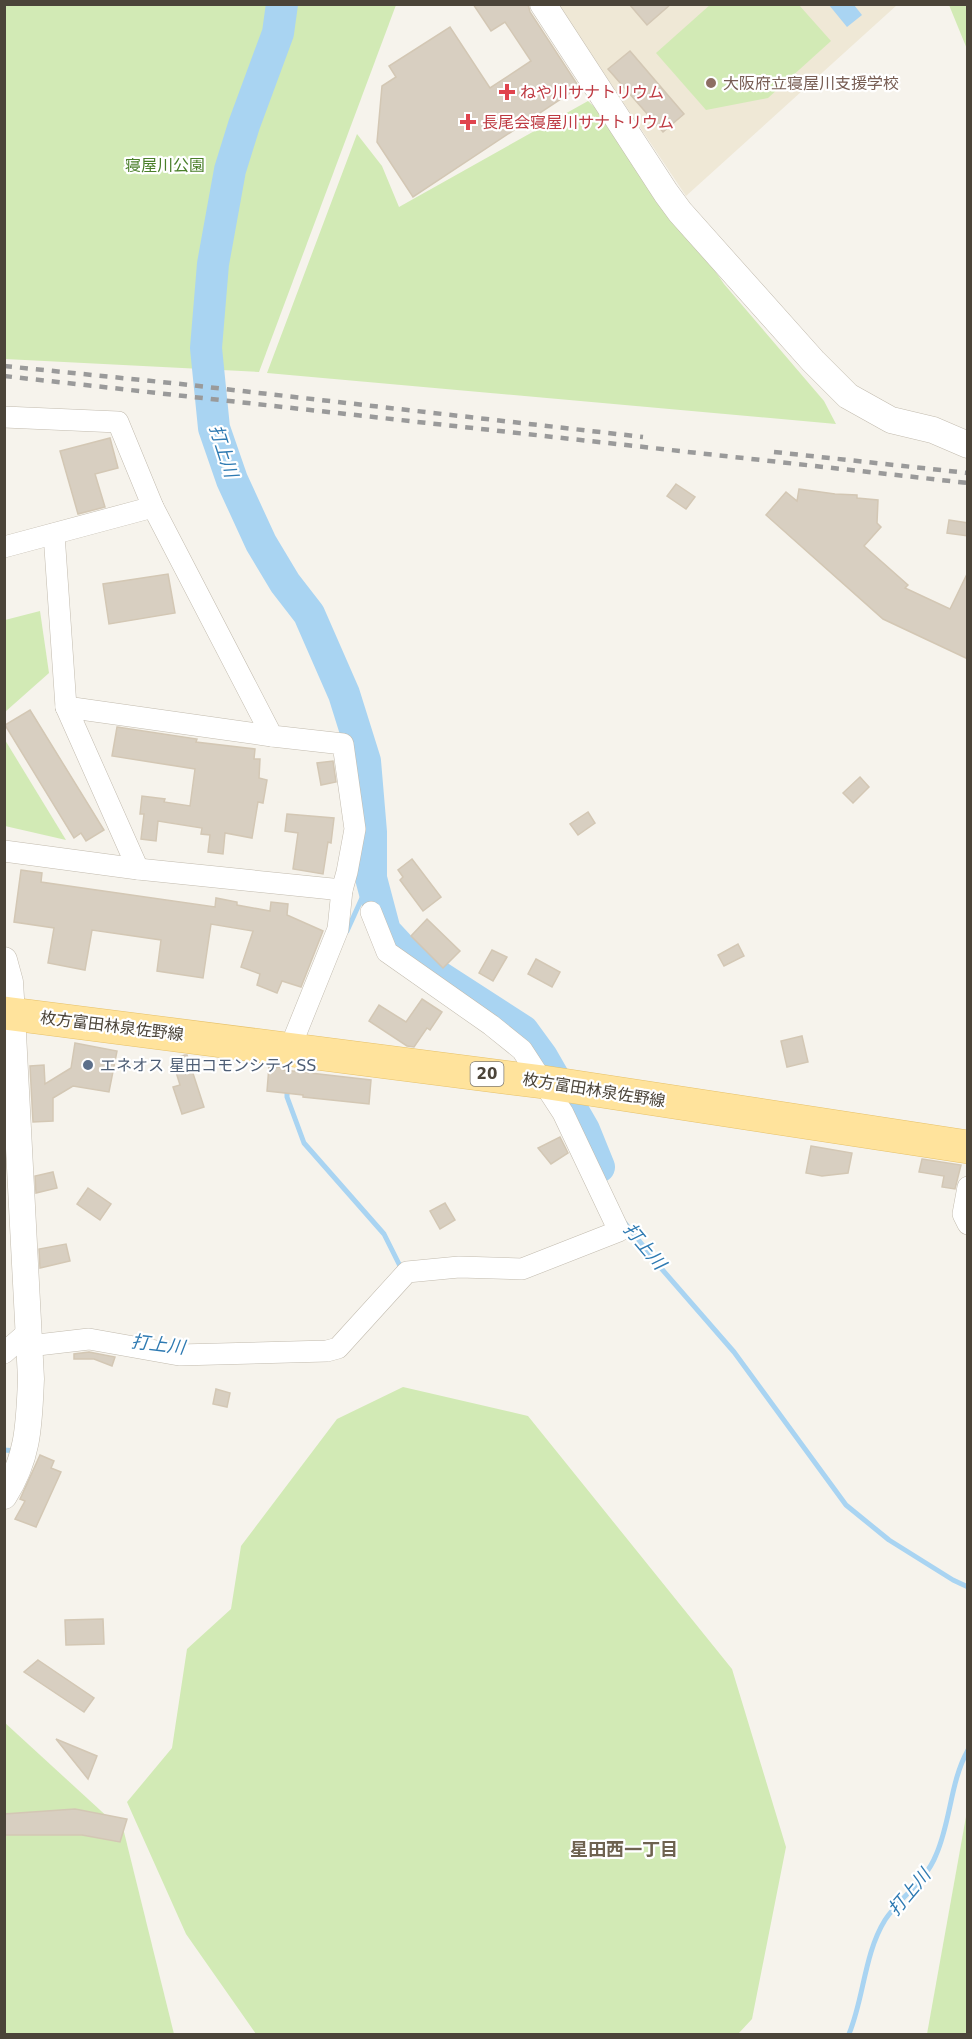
<svg xmlns="http://www.w3.org/2000/svg" width="972" height="2039" font-family="'DejaVu Sans','Noto Sans JP',sans-serif">
<style>
.education{fill:#efe8d6}
.green{fill:#d2eab5}
.water{fill:#a9d4f2}
.lines{fill:none;stroke-linecap:round;stroke-linejoin:round}
.stream{stroke:#a9d4f2;stroke-width:5}
.river{stroke:#a9d4f2;stroke-width:32}
.building{fill:#d8cfc1;stroke:#d3c7b4;stroke-width:1.5}
.minor-casing{stroke:#c2bbae;stroke-width:22}
.tertiary-casing{stroke:#c2bbae;stroke-width:27}
.primary-casing{stroke:#e6c16a;stroke-width:34}
.minor{stroke:#fff;stroke-width:21}
.tertiary{stroke:#fff;stroke-width:26}
.primary{stroke:#ffe39c;stroke-width:33}
.rail{stroke:#9a9a9a;stroke-width:4.5;stroke-dasharray:8 8;stroke-linecap:butt}
.education-dot{fill:#8d6e63;stroke:#fff;stroke-width:2}
.health-dot{fill:#e0444e;stroke:#fff;stroke-width:2}
.service-dot{fill:#5c6f8a;stroke:#fff;stroke-width:2}
.labels{text-anchor:middle;dominant-baseline:central;stroke-width:4.5;stroke-linejoin:round;paint-order:stroke}
.shield{fill:#fff;stroke:#817c74;stroke-width:1.5}
.shield-label{font-size:15px;font-weight:bold;fill:#4b4439}
.education-label{font-size:16px;fill:#785e54;stroke:#fff;text-anchor:start}
.health-label{font-size:16px;fill:#be3a42;stroke:#fff;text-anchor:start}
.park-label{font-size:16px;fill:#4a7f2a;stroke:#fff}
.street-label{font-size:16px;fill:#4b4439;stroke:#fff}
.service-label{font-size:16px;fill:#4e5e75;stroke:#fff;text-anchor:start}
.water-label{font-size:18px;font-style:italic;fill:#2e7ab2;stroke:#fff}
.neighbourhood-label{font-size:18px;font-weight:bold;fill:#6e6250;stroke:#fff}
</style>
<rect width="100%" height="100%" fill="#f6f3ec"/>
<path class="education" d="M558,5H897L686,196Z"/>
<g class="green">
<path d="M711,4L799,5L831,41L768,98L706,110L656,53Z"/>
<path d="M4,5H396L259,372L5,359Z"/>
<path d="M949,5H967V49Z"/>
<path d="M588,101L620,131L724,284L824,401L836,424L267,373L357,134L382,166L399,207Z"/>
<path d="M40,611L49,673L5,712V620Z"/>
<path d="M4,740H5L66,840L5,826Z"/>
<path d="M403,1387L528,1416L732,1669L786,1847L752,2019L738,2034H256L186,1934L127,1802L172,1748L187,1649L231,1609L241,1546L337,1419Z"/>
<path d="M4,1722L124,1832L174,2034H5Z"/>
<path d="M967,1811V2034H927Z"/>
</g>
<path class="water" d="M829,5H854L862,15L847,27Z"/>
<g class="lines">
<g class="stream">
<path d="M347,931L371,878"/>
<path d="M287,1088V1097L304,1143L384,1234L401,1268"/>
<path d="M625,1223L660,1267L734,1352L846,1505L889,1540L953,1580L968,1587"/>
<path d="M4,1450L17,1451"/>
<path d="M849,2034C864,1998 864,1954 885,1920C900,1897 926,1881 936,1855C951,1821 950,1782 968,1750"/>
</g>
<path class="river" d="M282,4L278,33L244,125L230,170L213,264L206,348L214,428L232,480L261,543L285,583L309,614L344,694L365,761L371,832V878L385,931L410,958L523,1031L542,1057L584,1130L599,1167"/>
</g>
<g class="building">
<path d="M473,4H528L530,12L579,87L413,197L377,142L382,86L396,77L389,66L450,27L490,88L531,61L505,22L491,31Z"/>
<path d="M629,4H671L647,25Z"/>
<path d="M630,51L684,114L663,132L608,69Z"/>
<path d="M110,438L118,468L95,474L105,507L78,514L60,451Z"/>
<path d="M676,484L695,497L686,509L667,496Z"/>
<path d="M799,489L835,494L857,495V498L878,500L877,523L881,527L864,546L908,585L905,588L950,609L968,572V659L883,619L766,515L786,492L797,501Z"/>
<path d="M949,520L968,523V536L947,533Z"/>
<path d="M168,574L175,613L109,624L103,584Z"/>
<path d="M30,710L104,830L86,841L81,833L74,838L5,725Z"/>
<path d="M117,727L197,739L196,742L255,749L254,759H260L259,778L267,780L263,803L258,802L252,838L225,833L223,854L208,852L210,835L201,834L202,828L158,821L156,841L141,839L144,814H140L142,796L165,799L164,802L190,806L195,769L112,756Z"/>
<path d="M333,761L336,782L321,785L317,763Z"/>
<path d="M860,777L869,787L853,803L843,793Z"/>
<path d="M588,812L595,823L578,835L570,824Z"/>
<path d="M287,814L334,818L331,843L328,842L323,874L293,869L298,833L285,831Z"/>
<path d="M412,859L441,897L423,911L400,880L403,877L398,870Z"/>
<path d="M21,870L42,873L41,882L215,907L216,898L237,902V905L270,911L271,902L288,904L287,915L323,931L301,987L282,981L277,993L257,985L260,974L241,967L253,931L211,924L203,978L157,971L161,940L92,930L85,970L48,963L54,928L14,922Z"/>
<path d="M427,919L460,951L443,968L411,936Z"/>
<path d="M738,944L744,956L724,966L718,955Z"/>
<path d="M492,950L507,957L493,981L479,973Z"/>
<path d="M536,959L560,972L552,987L528,974Z"/>
<path d="M422,999L442,1012L430,1030L427,1028L414,1047L407,1046L369,1021L379,1005L406,1022Z"/>
<path d="M802,1036L808,1062L787,1067L781,1041Z"/>
<path d="M75,1043L117,1051L109,1092L73,1086L53,1098V1121L33,1122L30,1066L44,1065L45,1084L71,1068Z"/>
<path d="M185,1055H187L204,1107L182,1114L173,1087L180,1085L172,1059Z"/>
<path d="M269,1066L284,1068V1070L371,1080L369,1104L303,1097V1095L267,1091Z"/>
<path d="M560,1137L568,1153L551,1164L538,1148Z"/>
<path d="M811,1146L852,1153L848,1173L822,1176L806,1173Z"/>
<path d="M922,1159L961,1165L955,1189L942,1187L944,1176L919,1172Z"/>
<path d="M53,1172L57,1188L36,1193L35,1176Z"/>
<path d="M88,1188L111,1204L100,1220L77,1204Z"/>
<path d="M445,1203L455,1220L440,1229L430,1211Z"/>
<path d="M66,1244L70,1261L40,1268L39,1249Z"/>
<path d="M89,1352L115,1357L112,1366L94,1359H74V1354Z"/>
<path d="M216,1389L230,1393L227,1407L213,1404Z"/>
<path d="M40,1455L54,1461L51,1468L61,1472L36,1527L15,1519L25,1501L20,1499Z"/>
<path d="M103,1619L104,1644L66,1645L65,1620Z"/>
<path d="M38,1660L94,1698L84,1712L24,1672Z"/>
<path d="M56,1739L97,1756L88,1779Z"/>
<path d="M75,1809L127,1819L120,1842L82,1835H4V1814Z"/>
</g>
<g class="lines">
<g class="minor-casing">
<g id="minor">
<path d="M4,417L118,422L153,507L272,736L343,744L355,829L347,872L342,890"/>
<path d="M54,534L66,707"/>
<path d="M4,547L153,507"/>
<path d="M4,851L138,869L342,890L338,929L290,1048"/>
<path d="M138,869L66,707L272,736"/>
<path d="M968,1187L963,1214L968,1224"/>
<path d="M29,1346L89,1339L179,1355L327,1351L338,1348L407,1272L459,1267L522,1269L619,1231L563,1113L522,1050L491,1025L387,952L371,912"/>
<path d="M4,1353L28,1332"/>
</g>
</g>
<g class="tertiary-casing">
<g id="tertiary">
<path d="M543,4L666,193L680,212L813,361L848,396L891,420L933,430L968,445"/>
<path d="M4,960L10,982L12,1014L31,1379C29,1423 29,1457 4,1496"/>
</g>
</g>
<g class="primary-casing">
<path id="primary" d="M4,1013L543,1082L968,1147"/>
</g>
<use href="#minor" class="minor"/>
<use href="#tertiary" class="tertiary"/>
<use href="#primary" class="primary"/>
<g class="rail">
<path d="M4,366L181,384L643,437"/>
<path d="M4,376L968,483"/>
<path d="M774,452L968,473"/>
</g>
</g>
<circle class="education-dot" cx="711" cy="83" r="6"/>
<g class="health-dot">
<path d="M504 83h6v6h6v6h-6v6h-6v-6h-6v-6h6z"/>
<path d="M465 113h6v6h6v6h-6v6h-6v-6h-6v-6h6z"/>
</g>
<circle class="service-dot" cx="88" cy="1065" r="6"/>
<g class="labels">
<rect class="shield" x="470.5" y="1062" width="33" height="24" rx="4.5"/>
<g class="shield-label">
<text x="487" y="1074">20</text>
</g>
<g class="education-label">
<text x="723" y="83">大阪府立寝屋川支援学校</text>
</g>
<g class="health-label">
<text x="520" y="92">ねや川サナトリウム</text>
<text x="482" y="122">長尾会寝屋川サナトリウム</text>
</g>
<g class="park-label">
<text x="165" y="165">寝屋川公園</text>
</g>
<g class="street-label">
<text transform="translate(112 1026) rotate(7)">枚方富田林泉佐野線</text>
<text transform="translate(594 1090) rotate(9)">枚方富田林泉佐野線</text>
</g>
<g class="service-label">
<text x="100" y="1065">エネオス 星田コモンシティSS</text>
</g>
<g class="water-label">
<text transform="translate(224 451) rotate(72)">打上川</text>
<text transform="translate(645 1246) rotate(50)">打上川</text>
<text transform="translate(158 1344) rotate(7)">打上川</text>
<text transform="translate(909 1892) rotate(-50)">打上川</text>
</g>
<g class="neighbourhood-label">
<text x="624" y="1849">星田西一丁目</text>
</g>
</g>
<rect width="972" height="2039" fill="none" stroke="#4b4439" stroke-width="12"/>
</svg>
